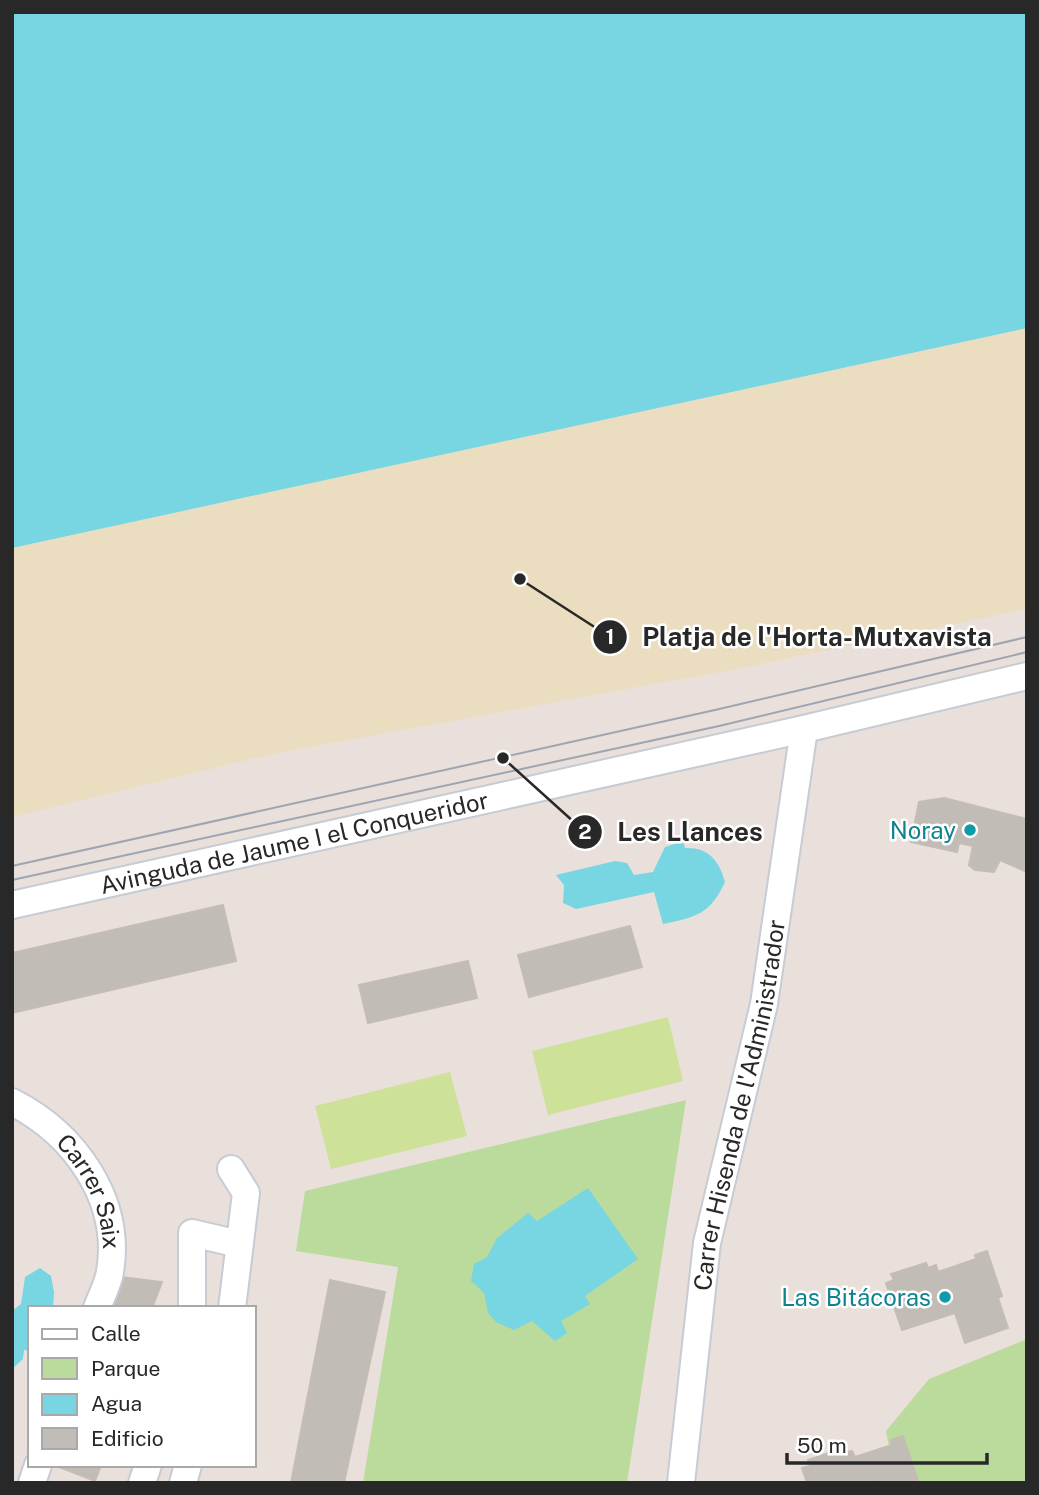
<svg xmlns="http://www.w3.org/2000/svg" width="1039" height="1495" font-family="'Public Sans',sans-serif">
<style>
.green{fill:#bbdb9c}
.sand{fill:#ebdec0}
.pitch{fill:#cee199}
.water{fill:#77d6e1}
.building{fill:#c1bcb6;stroke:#c4bcb5;stroke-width:2}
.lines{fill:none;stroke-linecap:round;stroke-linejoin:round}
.minor-casing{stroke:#c6cbd4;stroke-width:30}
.minor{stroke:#fff;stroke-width:26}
.tram{stroke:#9ea4b0;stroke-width:2}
.culture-dot{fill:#0f9aa8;stroke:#fff;stroke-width:2.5}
.labels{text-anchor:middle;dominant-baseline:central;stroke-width:5;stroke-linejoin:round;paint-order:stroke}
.culture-label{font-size:24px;fill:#0d838f;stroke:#fff;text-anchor:end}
.street-label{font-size:24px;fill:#282828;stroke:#fff}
.leader{fill:none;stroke:#282828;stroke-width:2.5}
.callout-dot{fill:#282828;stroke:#fff;stroke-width:2.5}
.mark-label{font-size:21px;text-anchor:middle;font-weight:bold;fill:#fff}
.callout-label{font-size:26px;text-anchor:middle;font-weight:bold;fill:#282828;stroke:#fff;stroke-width:5;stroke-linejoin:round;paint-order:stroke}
</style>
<rect width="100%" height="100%" fill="#e9e0db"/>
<g class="green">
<path d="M686,1100L627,1483H363L398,1267L296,1251L305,1191Z"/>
<path d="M1027,1339V1483H896L886,1431L929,1379Z"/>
</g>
<path class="sand" d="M1027,328V609L732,670L277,753L12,817V548Z"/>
<g class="pitch">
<path d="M668,1017L683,1081L548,1115L532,1051Z"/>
<path d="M450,1072L467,1136L331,1169L315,1106Z"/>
</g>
<g class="water">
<path d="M12,12H1027V328L12,548Z"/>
<path d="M683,841L685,848C708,847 719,860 725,882C710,914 697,917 663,924L654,892L576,909L563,903L564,885L556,875L615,861L627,863L634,875L653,872L665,847Z"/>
<path d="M588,1188L638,1259L585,1296L590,1304L561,1321L567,1333L555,1341L532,1321L514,1330L496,1322L488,1313L484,1293L471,1281L474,1264L487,1257L497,1238L528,1213L537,1221Z"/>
<path d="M40,1268L51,1276L54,1292L53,1308H30V1351L24,1350L23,1359L12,1369V1311L21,1304L25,1277Z"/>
</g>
<g class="building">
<path d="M944,798L1027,819V872L1000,860L994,872L975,870L969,865L973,846L959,843L957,852L911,842L919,802Z"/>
<path d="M223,905L236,961L12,1013V953Z"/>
<path d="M630,926L642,967L529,997L518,955Z"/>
<path d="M468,961L477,998L368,1023L359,985Z"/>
<path d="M987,1251L1002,1296L998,1298L1008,1328L965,1343L955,1313L902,1330L886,1283L894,1280L891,1274L926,1263L928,1268L936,1265L938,1272L976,1259L975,1255Z"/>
<path d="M121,1277L162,1282L152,1308H109Z"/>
<path d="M330,1280L385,1292L344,1483H291Z"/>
<path d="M903,1436L918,1481L807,1483L802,1468L810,1466L808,1460L843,1448L844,1453L852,1451L855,1457L892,1445L891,1440Z"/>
<path d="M54,1465H101L95,1481Z"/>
</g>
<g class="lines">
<g class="minor-casing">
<g id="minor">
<path id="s1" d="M12,905L804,729L1027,676"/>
<path id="s2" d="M12,1102C75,1134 122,1200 110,1272C108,1284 101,1297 97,1308"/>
<path d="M231,1169L246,1193L232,1308"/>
<path d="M192,1308V1233L239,1244"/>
<path d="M32,1483L38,1465"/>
<path d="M142,1483L148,1465"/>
<path d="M183,1483L188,1465"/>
<path id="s3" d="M681,1483L707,1243L764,1004L804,729"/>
</g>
</g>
<use href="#minor" class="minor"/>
<g class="tram">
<path d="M12,866L715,710L1027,637"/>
<path d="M12,880L719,726L1027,652"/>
</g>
</g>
<g class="culture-dot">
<circle cx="970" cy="830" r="7"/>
<circle cx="945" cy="1297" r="7"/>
</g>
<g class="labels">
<g class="culture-label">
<text x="956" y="830">Noray</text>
<text x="931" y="1297">Las Bitácoras</text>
</g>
<g class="street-label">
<text stroke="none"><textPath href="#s1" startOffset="289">Avinguda de Jaume I el Conqueridor</textPath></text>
<text stroke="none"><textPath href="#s3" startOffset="383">Carrer Hisenda de l'Administrador</textPath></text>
<text stroke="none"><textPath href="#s2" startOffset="124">Carrer Saix</textPath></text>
</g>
</g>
<path class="leader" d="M520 579L610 637M503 758L585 832"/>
<g class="callout-dot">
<circle cx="520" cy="579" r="7"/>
<circle cx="503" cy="758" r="7"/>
<circle cx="610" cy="637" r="18"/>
<circle cx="585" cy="832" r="18"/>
</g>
<g class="mark-label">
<text x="610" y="644">1</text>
<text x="585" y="839">2</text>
</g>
<g class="callout-label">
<text x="817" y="646">Platja de l'Horta-Mutxavista</text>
<text x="690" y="841">Les Llances</text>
</g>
<rect width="1039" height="1495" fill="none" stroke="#282828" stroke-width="28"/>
<rect x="28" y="1306" width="228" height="161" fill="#ffffff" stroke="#a9a9a9" stroke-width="2"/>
<rect x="42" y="1329" width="35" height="10" fill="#ffffff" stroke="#a9a9a9" stroke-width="2"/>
<text x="91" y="1341" font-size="21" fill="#282828">Calle</text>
<rect x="42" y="1358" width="35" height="21" fill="#bbdb9c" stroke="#a9a9a9" stroke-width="2"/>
<text x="91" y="1376" font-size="21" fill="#282828">Parque</text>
<rect x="42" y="1394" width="35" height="21" fill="#77d6e1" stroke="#a9a9a9" stroke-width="2"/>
<text x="91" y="1411" font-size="21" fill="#282828">Agua</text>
<rect x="42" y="1428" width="35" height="21" fill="#c1bcb6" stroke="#a9a9a9" stroke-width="2"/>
<text x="91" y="1446" font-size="21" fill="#282828">Edificio</text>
<path d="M787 1453v10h200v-10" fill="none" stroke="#282828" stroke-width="3.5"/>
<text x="797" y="1453" font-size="21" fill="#282828" stroke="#ffffff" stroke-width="5" paint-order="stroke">50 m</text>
</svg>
